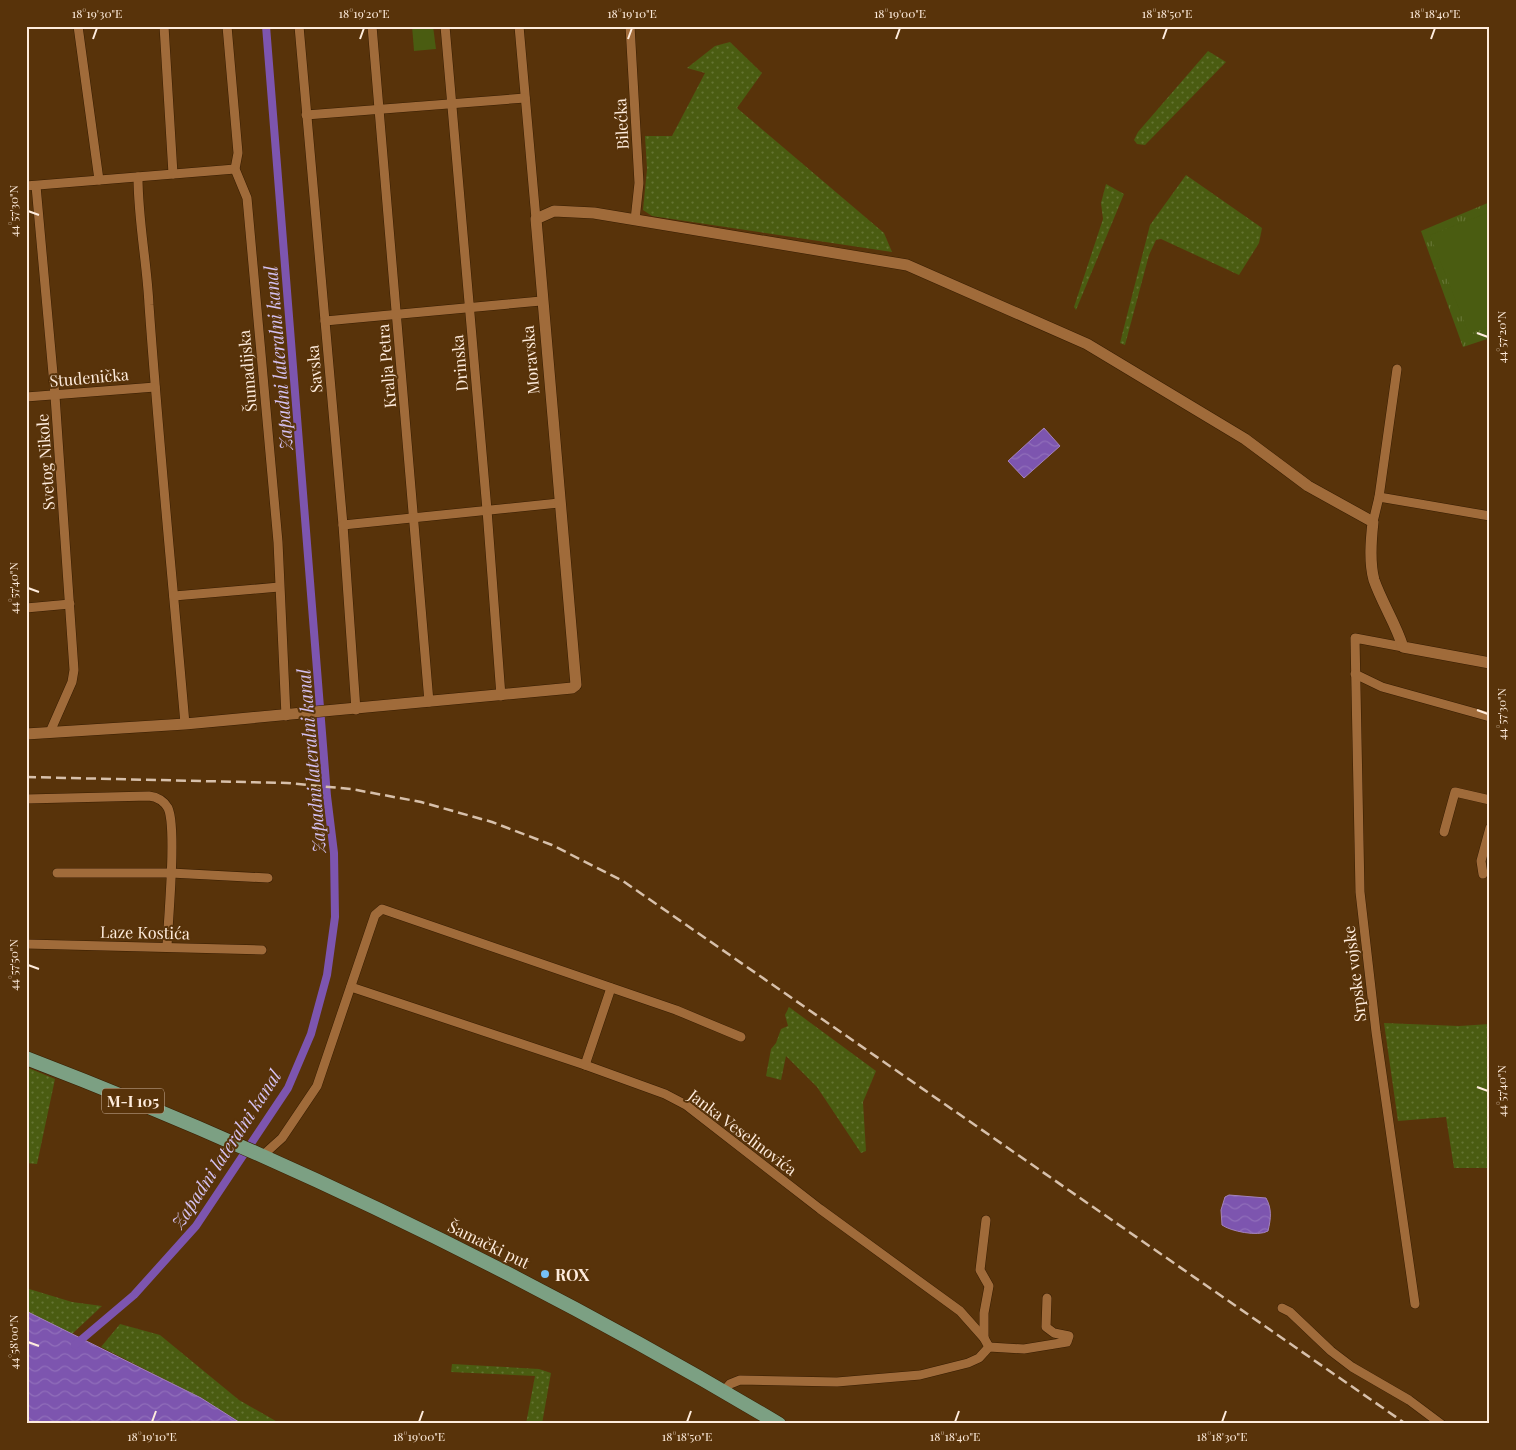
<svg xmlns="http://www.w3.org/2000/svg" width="1516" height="1450" font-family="'Playfair Display',serif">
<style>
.grass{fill:url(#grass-dots)}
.park{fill:url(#park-tufts)}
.garden{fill:#4a5c11}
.water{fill:url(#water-waves);stroke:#a482bd}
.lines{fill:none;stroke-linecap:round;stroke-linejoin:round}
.canal{stroke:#7d55af;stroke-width:8}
.minor-casing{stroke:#371d02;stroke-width:10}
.tertiary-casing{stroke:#371d02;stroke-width:12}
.primary-casing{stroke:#371d02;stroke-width:15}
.minor{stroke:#a06b3a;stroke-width:9}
.tertiary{stroke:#a06b3a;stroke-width:11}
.primary{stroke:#7ca083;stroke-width:14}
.rail{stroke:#d7c0ab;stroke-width:2.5;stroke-dasharray:10 5;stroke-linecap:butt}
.ticks{fill:none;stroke:#feecdd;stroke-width:2}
.poi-dot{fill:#76c0f7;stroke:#58330a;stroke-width:2}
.labels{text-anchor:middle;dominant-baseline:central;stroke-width:4;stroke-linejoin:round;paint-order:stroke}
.shield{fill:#58330a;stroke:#ccb49e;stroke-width:1}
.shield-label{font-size:15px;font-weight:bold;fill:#feecdd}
.street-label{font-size:16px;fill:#feecdd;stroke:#58330a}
.poi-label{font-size:16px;font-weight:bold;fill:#feecdd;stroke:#58330a;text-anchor:start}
.water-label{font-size:18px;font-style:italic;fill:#d4c1f1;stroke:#58330a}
.neatline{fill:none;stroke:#feecdd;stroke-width:2}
.ticks-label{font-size:12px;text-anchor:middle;fill:#feecdd}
</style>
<defs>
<pattern id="grass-dots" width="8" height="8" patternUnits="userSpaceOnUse" patternTransform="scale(1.25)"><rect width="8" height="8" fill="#4a5c11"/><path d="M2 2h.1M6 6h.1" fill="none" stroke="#657433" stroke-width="1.8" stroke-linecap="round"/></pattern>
<pattern id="park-tufts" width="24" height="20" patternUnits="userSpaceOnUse" patternTransform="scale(1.25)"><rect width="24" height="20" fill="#4a5c11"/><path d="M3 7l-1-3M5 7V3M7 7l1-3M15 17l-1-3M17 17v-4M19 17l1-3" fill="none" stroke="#657433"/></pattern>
<pattern id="water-waves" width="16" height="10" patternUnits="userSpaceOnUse" patternTransform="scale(1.25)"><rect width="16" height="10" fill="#7d55af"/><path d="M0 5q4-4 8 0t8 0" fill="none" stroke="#906eba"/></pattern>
</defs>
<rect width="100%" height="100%" fill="#58330a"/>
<g class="grass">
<path d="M730,42L762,73L737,108L884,233L892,252L652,216L643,210L647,169L645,136H672L705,73L687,68L715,46Z"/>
<path d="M1208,51L1226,62L1145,145L1137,144L1134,140L1138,132Z"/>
<path d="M1186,175L1262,228L1259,243L1239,275L1161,239L1156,240L1149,255L1125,345L1120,343L1150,225Z"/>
<path d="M1106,184L1124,194L1076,310L1074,307L1103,219L1101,203Z"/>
<path d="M789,1007L876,1071L863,1102L866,1151L861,1153L817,1087L786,1056L781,1080L766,1076L771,1049L776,1043L781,1029L788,1026L785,1015Z"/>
<path d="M1384,1023L1459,1026L1490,1024V1168H1454L1446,1117L1398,1121Z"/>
<path d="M26,1067L55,1079L37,1164L26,1163Z"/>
<path d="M26,1288L72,1302L102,1306L72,1334L26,1311Z"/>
<path d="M120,1324L160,1335L239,1400L281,1424H242L201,1398L101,1347Z"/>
<path d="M452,1364L539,1369L551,1373L542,1424H526L535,1376L451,1372Z"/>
</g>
<path class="park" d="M1490,202V338L1463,347L1421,231Z"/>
<g class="garden">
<path d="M412,26H433L436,49L414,51Z"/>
<path d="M1490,212V326L1469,334L1430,235Z"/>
</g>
<g class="water">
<path d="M1044,428L1060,446L1024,478L1008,461Z"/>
<path d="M1229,1195L1266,1198C1272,1209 1271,1218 1268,1231C1258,1237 1230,1231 1222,1225L1221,1210L1225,1197Z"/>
<path d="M26,1311L201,1398L242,1424H26Z"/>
</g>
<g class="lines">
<path class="canal" d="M75,1345L134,1295L196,1226L288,1088L311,1034L327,975L335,917L334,853L327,796L266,26"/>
<g class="minor-casing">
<g id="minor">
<path d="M78,26L99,180"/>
<path d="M164,26L173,174"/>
<path d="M227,26L238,153L235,169L247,198L278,542L286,716"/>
<path d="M299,26L343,525L356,710"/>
<path d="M372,26L429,702"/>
<path d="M445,26L487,510L501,696"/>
<path d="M519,26L536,219"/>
<path d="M630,26L639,183L635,220"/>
<path d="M306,115L525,98"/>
<path d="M138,177C138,220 147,263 149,305C159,445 173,585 185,724"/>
<path d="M26,186L235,169"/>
<path d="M36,186L55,396L74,670L72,682L50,732"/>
<path d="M325,321L541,301"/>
<path d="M26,397L155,387"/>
<path d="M1379,497L1490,516"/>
<path d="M1373,522L1379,497L1397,369"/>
<path d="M343,525L559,503"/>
<path d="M174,596L279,587"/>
<path d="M26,608L70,604"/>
<path d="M1403,647L1355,638L1360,892L1376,1032L1415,1304"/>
<path d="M1355,674L1382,687L1490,717"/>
<path d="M26,799L149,796C157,797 164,801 168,808C177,828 168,920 167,947"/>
<path d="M1444,832L1455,792L1490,800"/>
<path d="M57,873H171L268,878"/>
<path d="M1483,874L1481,861L1490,828"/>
<path d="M26,944L262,950"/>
<path d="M351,987L585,1065L665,1094L686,1105L820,1209L960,1311L984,1338L989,1347"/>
<path d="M585,1065L611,988"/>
<path d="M261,1157L282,1138L317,1086L375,915L382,909L676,1010L741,1037"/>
<path d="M1282,1308L1290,1312L1331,1351L1352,1367L1409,1400L1441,1424"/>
<path d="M984,1338V1313L989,1286L980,1270L986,1220"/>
<path d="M724,1391L730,1384L740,1380L837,1382L920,1375L968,1363L979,1358L989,1347L1024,1349L1067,1342L1069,1336L1054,1333L1046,1327L1047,1298"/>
</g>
</g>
<g class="tertiary-casing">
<path id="tertiary" d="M26,734L185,724L572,688L576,685L536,219L554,211L594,213L907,265L1087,344L1245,439L1308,486L1373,522C1371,540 1369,562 1374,580C1382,603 1396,624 1403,647L1490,663"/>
</g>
<g class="primary-casing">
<path id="primary" d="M26,1058C287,1158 539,1281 779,1424"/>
</g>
<use href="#minor" class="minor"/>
<use href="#tertiary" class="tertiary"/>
<use href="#primary" class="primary"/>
<path class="rail" d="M26,777L287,783L351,789L421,802L492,822L552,845L623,881L1406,1424"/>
</g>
<path class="ticks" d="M93,39L97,28M360,39L364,28M628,39L632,28M896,39L900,28M1163,39L1167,28M1431,39L1435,28M28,211L39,215M1477,333L1488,337M28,588L39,592M1477,710L1488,714M28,965L39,969M1477,1087L1488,1091M28,1342L39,1346M152,1422L156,1411M419,1422L423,1411M687,1422L691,1411M955,1422L959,1411M1222,1422L1226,1411"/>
<circle class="poi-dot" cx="545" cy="1274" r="5"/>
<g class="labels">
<rect class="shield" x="102" y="1088.5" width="62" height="25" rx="4"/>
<g class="shield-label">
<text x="133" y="1101">M-I 105</text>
</g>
<g class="street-label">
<text transform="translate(621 124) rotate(-93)">Bilećka</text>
<text transform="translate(530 360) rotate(-95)">Moravska</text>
<text transform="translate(459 363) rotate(-95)">Drinska</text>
<text transform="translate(386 366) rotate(-95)">Kralja Petra</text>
<text transform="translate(314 369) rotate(-95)">Savska</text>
<text transform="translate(247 371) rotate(-95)">Šumadijska</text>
<text transform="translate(89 377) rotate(-5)">Studenička</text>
<text transform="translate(45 462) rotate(-94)">Svetog Nikole</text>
<text transform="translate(145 932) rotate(1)">Laze Kostića</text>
<text transform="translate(1354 974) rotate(-97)">Srpske vojske</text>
<text transform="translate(743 1132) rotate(37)">Janka Veselinovića</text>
<text transform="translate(489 1244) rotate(26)">Šamački put</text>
</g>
<g class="poi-label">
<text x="555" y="1274">ROX</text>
</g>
<g class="water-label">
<text transform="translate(278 358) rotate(-95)">Zapadni lateralni kanal</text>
<text transform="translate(311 761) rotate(-95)">Zapadni lateralni kanal</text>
<text transform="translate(226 1149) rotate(-57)">Zapadni lateralni kanal</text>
</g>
</g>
<rect width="1516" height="1450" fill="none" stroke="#58330a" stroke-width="55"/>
<rect x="28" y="28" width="1460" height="1394" class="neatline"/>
<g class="ticks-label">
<text x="97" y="18">18°19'30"E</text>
<text x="364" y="18">18°19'20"E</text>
<text x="632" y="18">18°19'10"E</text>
<text x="900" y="18">18°19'00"E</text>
<text x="1167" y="18">18°18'50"E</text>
<text x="1435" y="18">18°18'40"E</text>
<text transform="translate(14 211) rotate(-90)" y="4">44°57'30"N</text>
<text transform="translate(1502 337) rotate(-90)" y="4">44°57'20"N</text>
<text transform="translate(14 588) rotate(-90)" y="4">44°57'40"N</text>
<text transform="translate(1502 714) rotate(-90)" y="4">44°57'30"N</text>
<text transform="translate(14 965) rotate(-90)" y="4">44°57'50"N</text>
<text transform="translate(1502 1091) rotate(-90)" y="4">44°57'40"N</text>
<text transform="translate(14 1342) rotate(-90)" y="4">44°58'00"N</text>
<text x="152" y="1441">18°19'10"E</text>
<text x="419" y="1441">18°19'00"E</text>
<text x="687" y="1441">18°18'50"E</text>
<text x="955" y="1441">18°18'40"E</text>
<text x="1222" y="1441">18°18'30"E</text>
</g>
</svg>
